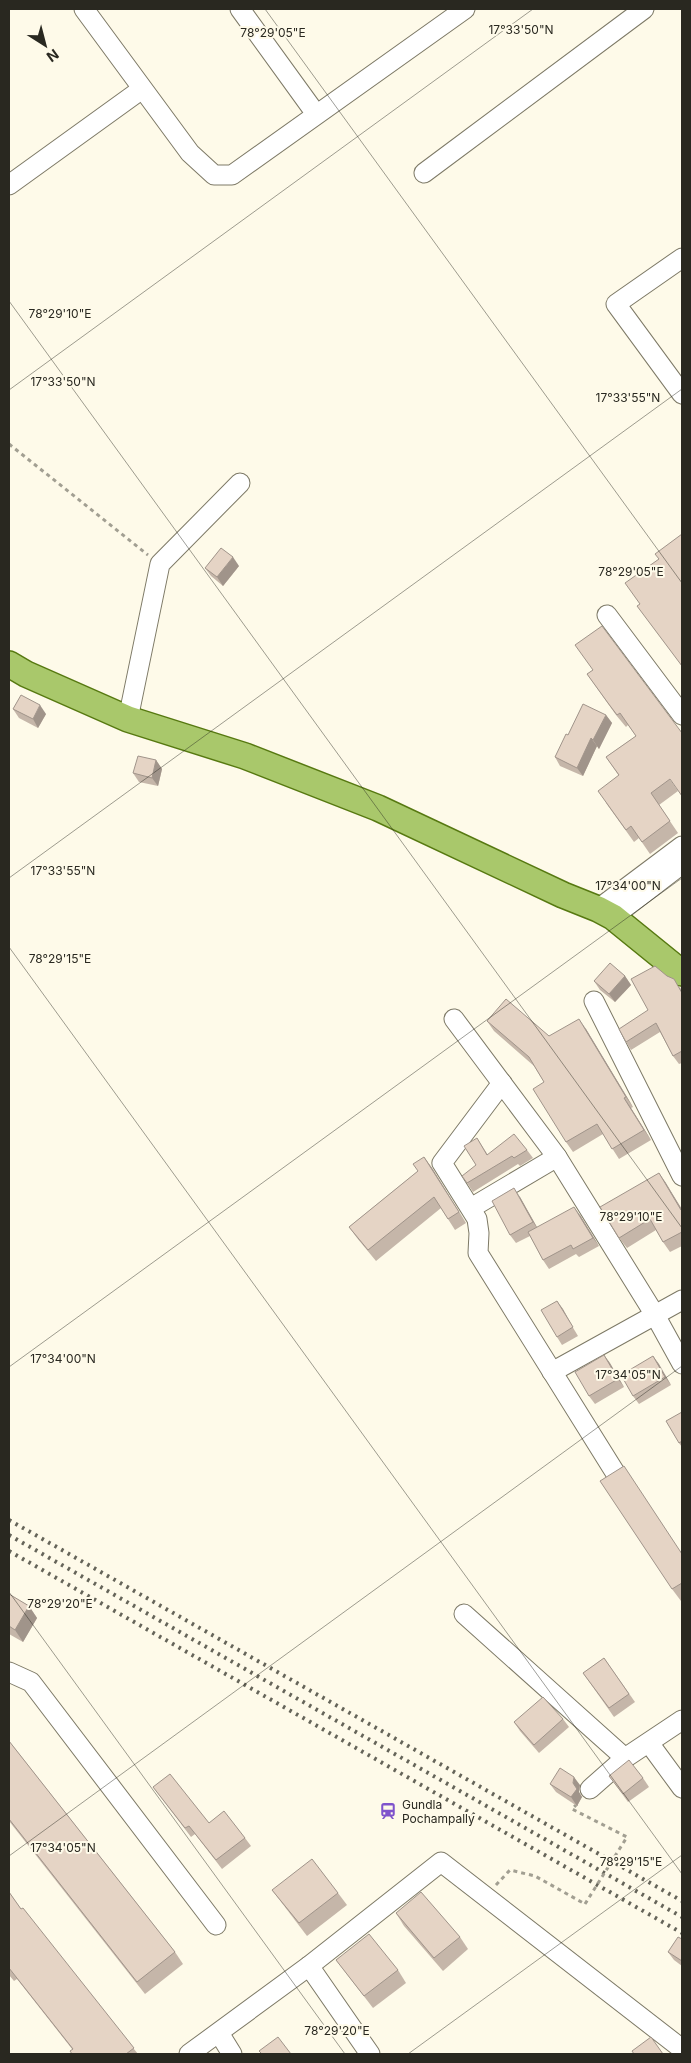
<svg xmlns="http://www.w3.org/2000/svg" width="691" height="2063" font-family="Inter,sans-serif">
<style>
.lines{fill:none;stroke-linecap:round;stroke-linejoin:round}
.minor-casing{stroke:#7d7966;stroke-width:21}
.major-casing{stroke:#577911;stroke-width:28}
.path{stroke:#a29f92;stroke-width:3;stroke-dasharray:4 4;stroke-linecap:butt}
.minor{stroke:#fff;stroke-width:19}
.major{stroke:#a9c86b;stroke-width:25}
.rail{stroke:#656459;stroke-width:4;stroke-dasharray:2.5 5;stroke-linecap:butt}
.path-bridge{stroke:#a29f92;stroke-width:3;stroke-dasharray:4 4;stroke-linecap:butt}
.wall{fill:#c5b6a9}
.shaded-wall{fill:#a0948a}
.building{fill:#e5d4c5;stroke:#a0948a}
.ticks{fill:none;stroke:#292820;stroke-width:1;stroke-opacity:0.45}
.labels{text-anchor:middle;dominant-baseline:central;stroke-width:4;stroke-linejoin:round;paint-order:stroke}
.poi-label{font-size:12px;fill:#292820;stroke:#fefae9;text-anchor:start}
.ticks-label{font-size:12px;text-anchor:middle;fill:#292820;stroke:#fefae9;stroke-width:4;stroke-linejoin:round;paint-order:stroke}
</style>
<rect width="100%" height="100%" fill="#fefae9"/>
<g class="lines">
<g class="minor-casing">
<g id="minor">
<path d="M84,9L190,153L214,175H232L465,9"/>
<path d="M240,9L316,114"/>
<path d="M424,173L644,9"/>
<path d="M9,185L142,89"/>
<path d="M682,258L616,304L682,394"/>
<path d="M607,615L682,715"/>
<path d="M128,719L160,564L240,483"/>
<path d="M598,909L682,846"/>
<path d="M613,917L682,864"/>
<path d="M594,1001L682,1176"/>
<path d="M454,1019L557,1157L655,1315L682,1364"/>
<path d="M502,1083L442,1163L477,1219L479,1233L478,1253L616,1474"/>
<path d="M471,1208L557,1157"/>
<path d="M552,1372L682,1300"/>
<path d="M464,1614L625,1758"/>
<path d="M9,1672L31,1682L216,1925"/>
<path d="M649,1743L682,1788"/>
<path d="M590,1789L625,1758L682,1720"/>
<path d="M309,1966L370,2054"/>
<path d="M219,2033L232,2054"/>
<path d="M189,2054L309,1966L441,1862L682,2049"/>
</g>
</g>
<g class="major-casing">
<path id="major" d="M9,664L26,674L128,719L245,756L378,808L563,895L598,909L613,917L682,973"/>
</g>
<g class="path">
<path d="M9,444L148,555"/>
<path d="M577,1804L572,1809L627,1837"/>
<path d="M496,1885L510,1870L535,1876L585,1904"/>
</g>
<use href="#minor" class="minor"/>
<use href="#major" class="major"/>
<g class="rail">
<path d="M9,1520L682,1901"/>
<path d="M9,1535L682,1917"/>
<path d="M9,1551L682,1933"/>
</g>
<path class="path-bridge" d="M585,1904L627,1837"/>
</g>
<g class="wall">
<path d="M239,566L223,586L211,576L205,568Z"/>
<path d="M593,670L678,791L659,805L678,833L650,854L639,838L634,842L606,803L619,776L606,757L636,736L628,725L626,727L616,715L587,674Z"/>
<path d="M13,709L46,714L38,728L19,718Z"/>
<path d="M606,715L612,723L599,749L597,746L583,776L560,766L555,757L568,735Z"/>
<path d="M156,760L162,769L158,786L139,782L133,773Z"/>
<path d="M625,976L631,985L615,1002L600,990L594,981Z"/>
<path d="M680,987L682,991V1063L679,1064L673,1056L660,1032L631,1050L626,1042L648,1010Z"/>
<path d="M487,1021L549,1036L586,1029L633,1107L631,1108L651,1140L619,1159L603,1134L573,1152L566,1142L544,1082L534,1066L494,1031Z"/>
<path d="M477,1138L488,1155L527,1150L533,1158L520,1166L518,1164L473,1192L467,1183L476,1165Z"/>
<path d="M424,1157L432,1168L466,1223L455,1230L441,1208L376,1261L357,1238L349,1227L418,1171Z"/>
<path d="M659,1173L682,1209V1246L670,1252L663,1242L656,1230L627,1248L619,1238Z"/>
<path d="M520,1197L537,1227L580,1215L599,1246L579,1257L576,1254L549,1269L543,1260L530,1236L516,1243L510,1235Z"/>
<path d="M557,1301L578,1336L562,1345L557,1337Z"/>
<path d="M604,1355L624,1387L595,1404L589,1396Z"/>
<path d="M653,1356L671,1385L639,1404L633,1396Z"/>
<path d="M682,1412V1447L679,1443Z"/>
<path d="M682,1553V1601H681L672,1589Z"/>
<path d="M9,1594L29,1606L37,1618L23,1642L9,1634Z"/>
<path d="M604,1658L635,1702L614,1717L583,1673Z"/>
<path d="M563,1719L569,1727L539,1753L520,1731L514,1722Z"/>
<path d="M9,1741L175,1952L183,1964L145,1994L9,1821Z"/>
<path d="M609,1776L643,1778L649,1787L628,1802Z"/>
<path d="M550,1784L580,1785L579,1792L582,1797L577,1806L556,1792Z"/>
<path d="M153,1787L209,1823L245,1838L251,1846L222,1869L195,1834L191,1837Z"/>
<path d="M272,1890L338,1893L347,1905L307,1936Z"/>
<path d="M9,1892L21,1909L138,2054H72V2049L17,1979L14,1981L9,1975Z"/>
<path d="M396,1913L460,1937L468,1949L443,1971L404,1926Z"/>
<path d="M682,1939V1966L674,1960L668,1952Z"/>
<path d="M336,1960L398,1970L406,1983L373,2008Z"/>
</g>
<g class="shaded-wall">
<path d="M233,557L239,566L223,586L217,577Z"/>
<path d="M40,705L46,714L38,728L33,719Z"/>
<path d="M606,715L612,723L599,749L593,740Z"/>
<path d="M591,738L597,746L583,776L577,768Z"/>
<path d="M156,760L162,769L158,786L152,778Z"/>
<path d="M625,976L631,985L615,1002L609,994Z"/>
<path d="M579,1019L586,1029L633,1107L626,1097Z"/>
<path d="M624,1098L631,1108L651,1140L644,1130Z"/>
<path d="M424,1157L432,1168L466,1223Z"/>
<path d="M659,1173L666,1183L682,1210V1211Z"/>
<path d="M514,1188L520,1197L539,1231L533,1222Z"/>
<path d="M574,1207L580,1215L599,1246L593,1238Z"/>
<path d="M557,1301L563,1309L578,1336L573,1327Z"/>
<path d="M604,1355L610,1363L624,1387L618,1379Z"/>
<path d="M653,1356L659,1364L671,1385L665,1377Z"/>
<path d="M29,1606L37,1618L23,1642L15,1630Z"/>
<path d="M574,1777L580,1785L579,1792L582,1797L577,1806L571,1797Z"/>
</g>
<g class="building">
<path d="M682,534V666L637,606L640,604L625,583L659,559L655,554Z"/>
<path d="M221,548L233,557L217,577L205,568Z"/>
<path d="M602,626L682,733V796L670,779L651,793L670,821L642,842L631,826L626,830L598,791L619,775L606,757L636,736L620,713L617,715L608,703L587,674L593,670L575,645Z"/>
<path d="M21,695L40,705L33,719L13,709Z"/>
<path d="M583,704L606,715L593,740L591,738L577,768L555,757L566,734L568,735Z"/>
<path d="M138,756L156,760L152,778L133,773Z"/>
<path d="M610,963L625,976L609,994L594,981Z"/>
<path d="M655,966L667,976L674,979L682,993V1051L673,1056L656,1023L626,1042L619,1029L648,1010L631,979Z"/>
<path d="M506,999L549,1036L579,1019L626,1097L624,1098L644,1130L612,1149L597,1124L566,1142L533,1089L544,1082L529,1057L487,1021Z"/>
<path d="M514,1134L527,1150L514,1158L512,1156L467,1183L462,1176L476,1165L464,1146L477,1138L487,1155Z"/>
<path d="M424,1157L459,1212L448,1219L434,1197L368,1250L349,1227L418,1171L413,1164Z"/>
<path d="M659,1173L681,1210L682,1209V1232L663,1242L650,1219L619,1238L600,1207Z"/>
<path d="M514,1188L533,1222L510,1235L492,1201Z"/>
<path d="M574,1207L593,1238L573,1249L571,1245L543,1260L528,1232Z"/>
<path d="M557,1301L573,1327L557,1337L541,1310Z"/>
<path d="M604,1355L618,1379L589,1396L575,1372Z"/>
<path d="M653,1356L665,1377L633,1396L621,1375Z"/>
<path d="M682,1412V1441L679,1443L666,1421Z"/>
<path d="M624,1466L682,1554V1583L672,1589L600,1481Z"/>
<path d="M9,1594L29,1606L15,1630L9,1626Z"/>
<path d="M604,1658L629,1694L609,1708L583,1673Z"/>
<path d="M543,1697L563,1719L534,1745L514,1722Z"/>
<path d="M9,1741L175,1952L137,1982L9,1819Z"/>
<path d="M629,1760L643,1778L623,1794L609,1776Z"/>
<path d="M560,1768L574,1777L573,1783L577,1789L571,1797L550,1784Z"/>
<path d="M170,1774L209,1823L224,1811L245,1838L216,1860L189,1826L185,1828L153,1787Z"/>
<path d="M312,1859L338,1893L299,1923L272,1890Z"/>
<path d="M9,1892L21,1909L23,1908L134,2048L126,2054H72L70,2051L73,2049L9,1968Z"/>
<path d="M421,1892L460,1937L434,1958L396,1913Z"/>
<path d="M369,1934L398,1970L364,1996L336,1960Z"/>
<path d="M678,1937L682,1939V1961L668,1952Z"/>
<path d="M278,2037L291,2054H262L259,2051Z"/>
<path d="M651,2037L663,2054H634L632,2051Z"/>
</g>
<path class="ticks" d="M265,9L682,583M9,301L682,1228M9,390L533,9M9,878L682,389M9,947L682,1874M9,1367L682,878M9,1592L345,2054M9,1856L682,1366M408,2054L682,1855"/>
<defs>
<g id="station-bare" transform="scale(1.35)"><path d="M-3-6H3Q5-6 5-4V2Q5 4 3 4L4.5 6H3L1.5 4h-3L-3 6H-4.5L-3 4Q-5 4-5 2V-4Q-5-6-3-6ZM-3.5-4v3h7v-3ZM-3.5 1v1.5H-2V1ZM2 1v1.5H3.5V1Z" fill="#7f53cc" stroke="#fefae9" stroke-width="2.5" paint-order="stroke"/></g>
</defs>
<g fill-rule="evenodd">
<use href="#station-bare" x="388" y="1811"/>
</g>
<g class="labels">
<g class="poi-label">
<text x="402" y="1804">Gundla<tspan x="402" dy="14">Pochampally</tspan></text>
</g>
</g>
<g class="ticks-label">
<text x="521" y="34">17°33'50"N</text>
<text x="273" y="37">78°29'05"E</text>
<text x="60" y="318">78°29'10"E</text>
<text x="63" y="386">17°33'50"N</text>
<text x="628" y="402">17°33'55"N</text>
<text x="631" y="576">78°29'05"E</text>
<text x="63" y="875">17°33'55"N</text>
<text x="628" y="890">17°34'00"N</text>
<text x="60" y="963">78°29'15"E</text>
<text x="631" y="1221">78°29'10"E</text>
<text x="63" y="1363">17°34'00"N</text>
<text x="628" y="1379">17°34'05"N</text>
<text x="60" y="1608">78°29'20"E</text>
<text x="63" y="1852">17°34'05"N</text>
<text x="631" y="1866">78°29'15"E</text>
<text x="337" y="2035">78°29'20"E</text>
</g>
<rect width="691" height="2063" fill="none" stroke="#292820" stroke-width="20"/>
<g transform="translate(45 45) rotate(144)" stroke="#fefae9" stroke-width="4" paint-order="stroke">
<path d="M0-4L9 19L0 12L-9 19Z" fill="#292820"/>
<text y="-8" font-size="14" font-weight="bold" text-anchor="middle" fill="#292820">N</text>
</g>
</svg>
